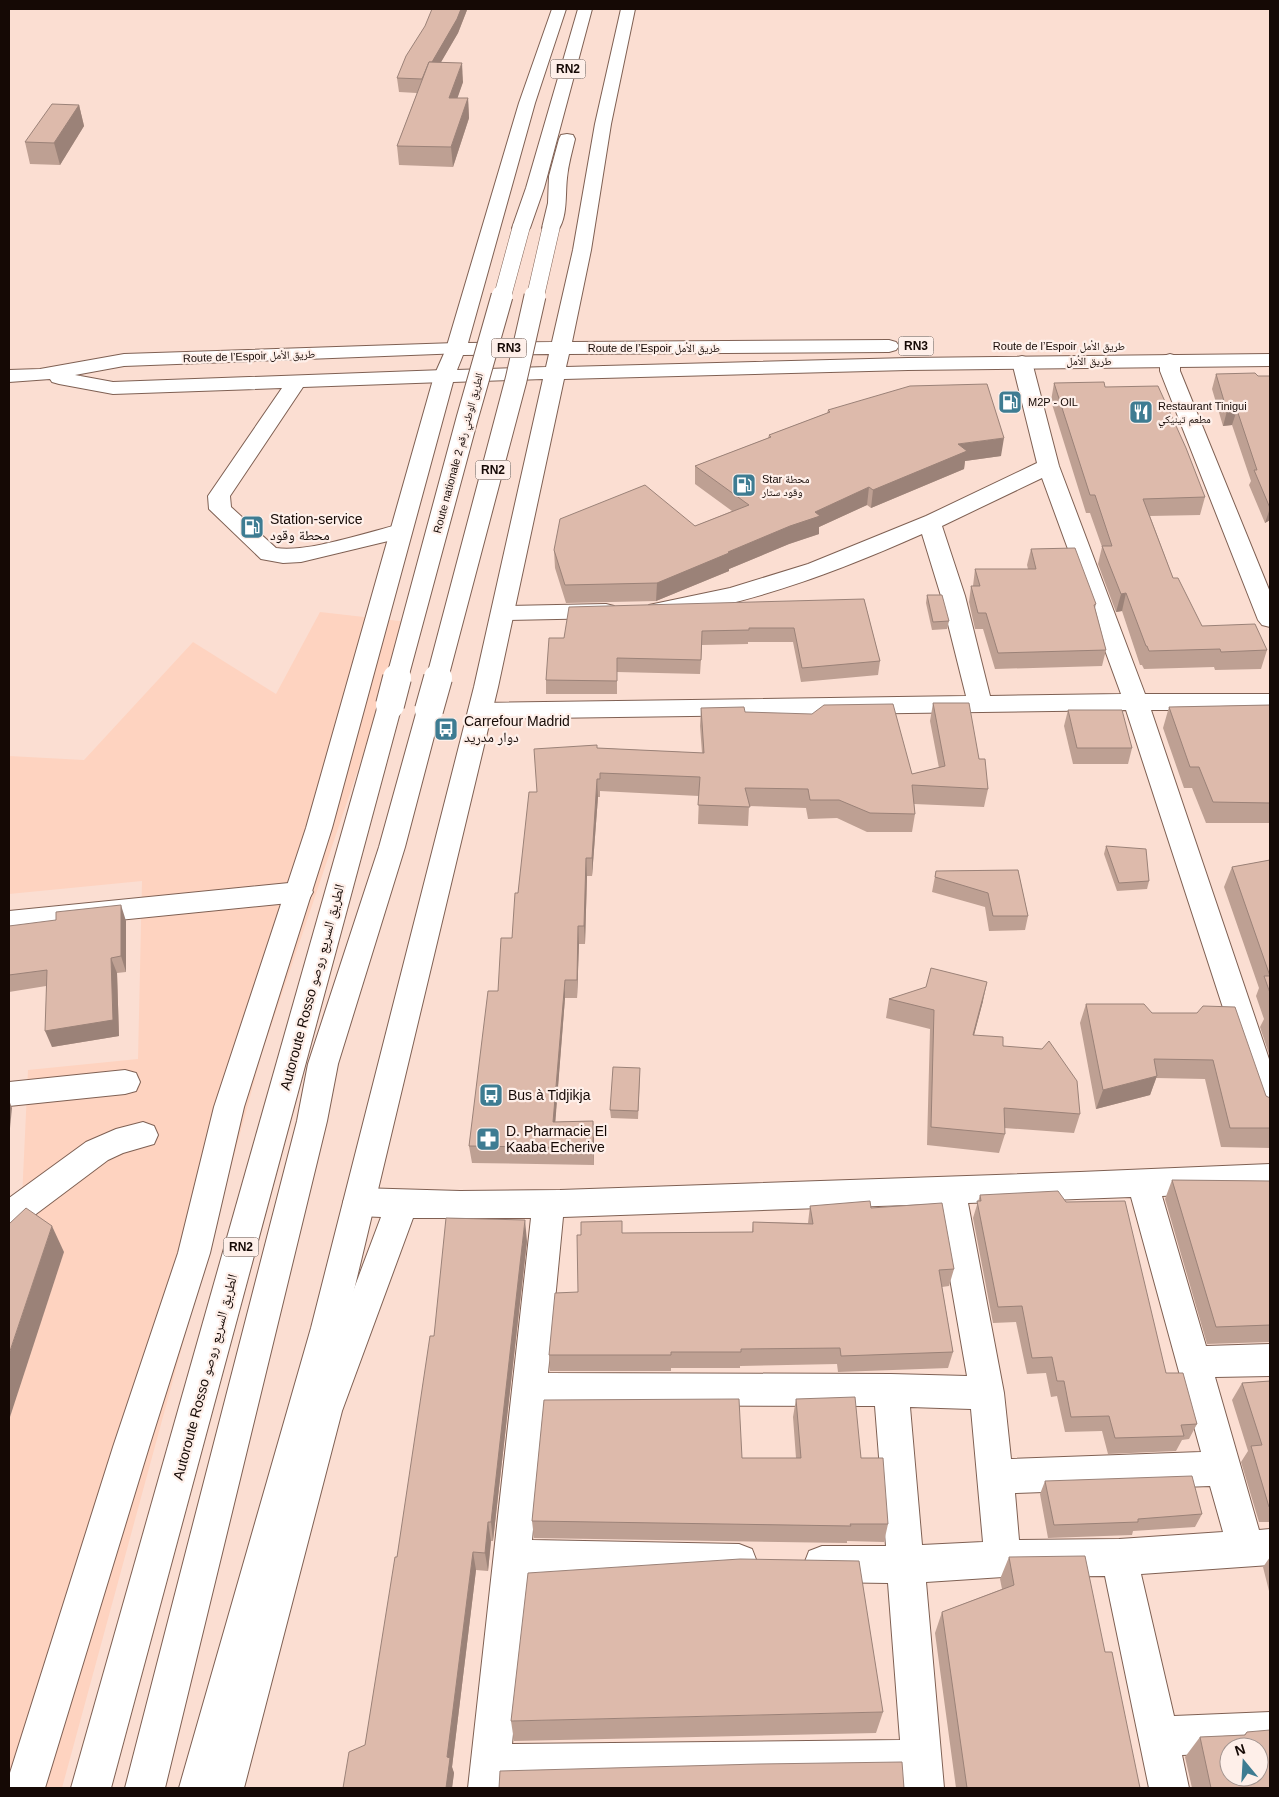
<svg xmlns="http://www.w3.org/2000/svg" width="1279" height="1797" font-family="Arial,'Noto Naskh Arabic',sans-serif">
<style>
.built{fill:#fed3c0}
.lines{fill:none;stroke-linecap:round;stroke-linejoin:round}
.minor-casing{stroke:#7f6053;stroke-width:2}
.highway-casing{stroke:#7f6053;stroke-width:2}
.minor{fill:#fff;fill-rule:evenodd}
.highway{fill:#fff;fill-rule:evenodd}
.highway-bridge-far2-casing{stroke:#7f6053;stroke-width:18;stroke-linecap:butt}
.highway-bridge-far1-casing{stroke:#7f6053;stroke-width:23;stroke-linecap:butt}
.highway-bridge-casing{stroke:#7f6053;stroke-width:30;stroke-linecap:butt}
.highway-bridge-far2{stroke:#fff;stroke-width:17}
.highway-bridge-far1{stroke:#fff;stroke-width:21}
.highway-bridge{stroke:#fff;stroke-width:28}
.wall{fill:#bea093}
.shaded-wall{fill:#9b8278}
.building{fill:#ddbaab;stroke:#9b8278;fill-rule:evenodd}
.labels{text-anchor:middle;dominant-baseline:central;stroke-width:4.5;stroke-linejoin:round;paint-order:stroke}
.far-street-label{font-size:11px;fill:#150905;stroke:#feefe9}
.far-poi-label{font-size:11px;fill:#150905;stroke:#feefe9;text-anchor:start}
.shield{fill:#feefe9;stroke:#5b4e49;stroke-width:1}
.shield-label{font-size:12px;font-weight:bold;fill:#150905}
.poi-label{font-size:14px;fill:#150905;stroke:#feefe9;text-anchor:start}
.street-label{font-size:14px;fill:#150905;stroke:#feefe9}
</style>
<rect width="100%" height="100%" fill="#fbded2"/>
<path class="built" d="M320,612L408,622L262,1053L62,1788H9V1232L21,1220L28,1070L138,1059L142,881L9,894V756L84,760L193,642L276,694Z"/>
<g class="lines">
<g class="minor-casing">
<g id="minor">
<path d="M456,343L463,345L466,349L463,353L124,366L75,375L113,382L444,370L451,372L454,376L451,380L444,382L303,387L230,496L231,507L276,548C307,553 368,532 401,524L409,526L412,531L409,536L301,562L283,563L261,559L209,509L208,496L282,388L113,394L59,384L52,382L50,379L9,382V370L40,369L124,354Z"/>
<path d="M1170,354L1177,356L1180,360V371L1270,592V627L1262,625L1258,620L1160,371V360L1163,356Z"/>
<path d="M1022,356L1029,358L1032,362L1059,466L1145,694H1270V710H1151L1270,1062V1119L1259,1115L1255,1106L1126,710L480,719L471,717L468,711L471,705L480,703L966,696L941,596L922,534C841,570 755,603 667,616L657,617L649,615L645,610L649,605L730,588L808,564L926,516L1037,463L1012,362L1015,358ZM1042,478L1121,694L990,696L965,596L942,526Z"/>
<path d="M606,604L614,606L618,611L614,616L606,618L503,620L495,618L491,613L495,608L503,606Z"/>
<path d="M299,882L309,885L313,892L309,899L299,902L9,931V911Z"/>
<path d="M125,1070L136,1073L140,1082L136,1091L125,1094L9,1106V1082Z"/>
<path d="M143,1122L154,1126L158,1135L154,1144L123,1153L108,1160L20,1226L9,1230V1198L86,1142L116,1129Z"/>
<path d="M1270,1164V1190L1162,1196L1206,1346L1270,1344V1376L1215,1377L1259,1530L1270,1529V1565L1141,1574L1174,1716L1270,1712V1752H1259V1747H1229V1753L1182,1755L1189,1788H1149L1105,1576L1003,1577L926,1582L944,1788H904L903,1780L508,1784V1788H468L531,1218H413L342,1411L244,1788H204L308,1411L381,1217L359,1216L348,1212L343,1202L348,1192L359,1188L460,1191L560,1190L1080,1172ZM1131,1197L1201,1452L1011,1459L1004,1393L968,1203ZM937,1204L967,1376L891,1374L548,1373L563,1217ZM545,1405L875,1406L886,1546H822L809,1551L804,1564L809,1577L822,1582L888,1583L900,1740L512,1744L528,1577L739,1580L752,1575L757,1562L752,1549L739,1544L532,1540ZM910,1407L971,1409L983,1542L922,1545ZM1210,1486L1223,1532L1119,1539L1019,1540L1015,1493Z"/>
</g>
</g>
<g class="highway-casing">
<g id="highway">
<path d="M552,9H566L535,103L468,343L552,342L573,250L595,124L621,9H635L611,124L591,250L572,342L889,340L896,342L899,346L896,350L889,352L569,354L566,367L908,358L1270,354V366L908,370L564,379L498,687L345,1328L219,1788H179L311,1328L474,687L543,379L453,382L332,828L244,1107L210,1253L149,1447L45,1788H9V1776L113,1447L178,1253L214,1107L306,828L434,376L446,349L519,103ZM549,354L546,367L457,370L463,355Z"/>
<path d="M578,9H592L544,188L530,228L527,232L521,233L515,232L512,228L526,188Z"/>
<path d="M567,134L573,135L575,139C572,152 568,165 567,178C565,195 568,217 557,232L551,233L545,232L542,228L548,203L549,176L559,139L561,135Z"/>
<path d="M390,697L399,699L402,705L111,1788H71L378,705L381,699Z"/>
<path d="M429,702L438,704L441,710L405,847L338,1064L327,1121L165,1788H125L297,1121L308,1064L379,847L417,710L420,704Z"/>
</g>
</g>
<use href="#minor" class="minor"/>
<use href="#highway" class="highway"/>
<g class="highway-bridge-far2-casing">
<g id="highway-bridge-far2">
<path d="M502,298L521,228"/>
<path d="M535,298L551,228"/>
</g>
</g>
<g class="highway-bridge-far1-casing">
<g id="highway-bridge-far1">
<path d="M397,679L467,419L502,296"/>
<path d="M437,679L516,380L535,296"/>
</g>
</g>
<g class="highway-bridge-casing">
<g id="highway-bridge">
<path d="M390,705L397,678"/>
<path d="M429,710L438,678"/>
</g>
</g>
<use href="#highway-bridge-far2" class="highway-bridge-far2"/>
<use href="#highway-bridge-far1" class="highway-bridge-far1"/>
<use href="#highway-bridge" class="highway-bridge"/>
</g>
<g class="wall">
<path d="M467,10L458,33L441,62L463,82L457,98H468L469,118L453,167L399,165L397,146L417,93L399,92L397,78Z"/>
<path d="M79,105L84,126L60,165L30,164L25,142Z"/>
<path d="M1216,374L1258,376H1270V520L1265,523L1249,485L1251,481L1232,425L1223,426L1212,389Z"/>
<path d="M1054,383L1105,387L1205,497L1200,515L1150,516L1173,578L1202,626L1267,650L1261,669L1215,670L1214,667L1144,669L1142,665H1140L1122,611L1116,612L1098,564L1102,547L1090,513H1086L1051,401Z"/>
<path d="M828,410L1001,456L965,461L964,469L871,508L867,505L819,527V534L789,544L729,569V571L656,601L566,603L555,568L554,550L695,526L732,511L695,484V466L768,438L769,435L827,413Z"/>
<path d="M1031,549L1096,604L1095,608L1106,650L1102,666L995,669L983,629H975L969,602L971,586H973L975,569H1028L1027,565Z"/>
<path d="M927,595L949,621L947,629L932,630L926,603Z"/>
<path d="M864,599L880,661L878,675L801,682L793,642H748V644L702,645L700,674L617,672V694H546V680L564,638Z"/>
<path d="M933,703L979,759L988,789L984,807L914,804L915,814L912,832H867L837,818L808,819L806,808L749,806L748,826L698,824L699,796L600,791V797H598L592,876H587L585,944H579L577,998H565L555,1122L593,1121L594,1165L472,1163L469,1146L498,991L512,938L518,893L537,792L597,748L702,753L700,726L701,708L745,712L912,774L939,768L930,721Z"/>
<path d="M1270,705V823H1206L1192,788H1184L1163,728L1169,707Z"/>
<path d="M1068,710L1132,748L1128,764H1073L1064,726Z"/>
<path d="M1106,846L1149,881L1147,889L1117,891L1104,854Z"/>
<path d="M1270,860V1057L1260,1027L1264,1019L1256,996L1259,988L1224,887L1232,867Z"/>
<path d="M1018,870L1028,916L1025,930L989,931L985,907L932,892L936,871Z"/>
<path d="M126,921V972L117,973L119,1036L52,1047L46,986L9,992V926Z"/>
<path d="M889,999L983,1001L974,1035L1003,1046L1080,1114L1074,1133L1004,1128L1005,1134L999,1153L927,1145L930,1029L886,1018Z"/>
<path d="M1086,1004L1152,1013L1266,1096L1270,1098V1148L1221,1147L1205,1079L1156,1078L1150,1095L1096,1109L1080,1023Z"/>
<path d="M640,1075L638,1119L611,1118L610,1110Z"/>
<path d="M1172,1180L1270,1181V1343V1342L1207,1344L1165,1199Z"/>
<path d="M980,1195L1166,1373L1197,1424L1189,1439L1182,1440L1176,1451L1108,1454L1102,1431L1065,1432L1057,1396L1051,1397L1046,1373L1027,1374L1016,1322L993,1323L973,1218Z"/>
<path d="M810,1206L871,1208L954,1269L949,1286L942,1287L953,1352L948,1368L838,1372L837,1364L740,1366V1368H671V1371H550L549,1355L578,1292L622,1233L752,1232L753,1222L808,1223Z"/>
<path d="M527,1241L493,1541H491L488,1571L476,1570L452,1767L454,1773L452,1788H343L365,1745L397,1557L434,1336Z"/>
<path d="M1270,1381V1522H1259L1241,1462L1248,1451L1232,1400L1242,1383Z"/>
<path d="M796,1399L861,1458L888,1524L884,1542L847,1541V1543L534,1538L532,1521L742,1458H796L793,1417Z"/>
<path d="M1045,1481L1202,1514L1195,1527L1133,1531L1132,1535L1048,1538L1040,1494Z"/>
<path d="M1009,1557L1105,1652L1140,1788H956L935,1633L942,1612L1002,1589L1000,1579Z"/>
<path d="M1270,1557V1595L1263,1567Z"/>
<path d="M883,1712L876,1733L514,1741L511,1721Z"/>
<path d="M1247,1732L1270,1788H1192L1185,1757L1200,1737L1244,1735Z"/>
</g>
<g class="shaded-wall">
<path d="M461,9H467V10L458,33L423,93L422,79Z"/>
<path d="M462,63L463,82L451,117L449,98Z"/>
<path d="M468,98L469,118L453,167L451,147Z"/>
<path d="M79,105L84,126L60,165L54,143Z"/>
<path d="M1237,410L1232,425L1223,426L1227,411Z"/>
<path d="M1004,438L1001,456L965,461L964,469L871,508L873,490L958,444Z"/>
<path d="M869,487L867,505L819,527V534L789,544L729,569V571L656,601L657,583L728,552Z"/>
<path d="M1270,507V520L1265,523L1270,508Z"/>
<path d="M1126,593L1122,611L1116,612L1121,594Z"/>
<path d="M597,779L598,797L592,876V858Z"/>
<path d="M586,858L587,876L585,944L584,926Z"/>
<path d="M121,905L126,921V972L121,956Z"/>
<path d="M578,926L579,944L577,998V980Z"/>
<path d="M111,958L117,973L119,1036L52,1047L45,1031Z"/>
<path d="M565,980V998L554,1139L553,1122Z"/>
<path d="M987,982L983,1001L969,1054L973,1035Z"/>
<path d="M1157,1076L1150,1095L1096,1109L1103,1090Z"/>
<path d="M9,1100L12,1108L9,1138Z"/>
<path d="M593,1121L594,1139V1165L593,1148Z"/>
<path d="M525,1220L527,1241L493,1541L491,1522Z"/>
<path d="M52,1226L64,1252L9,1420V1354Z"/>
<path d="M488,1522L491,1541L488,1571L485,1553Z"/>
<path d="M473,1552L476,1570L452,1767L454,1773L452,1788H446L447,1757Z"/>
</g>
<g class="building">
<path d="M432,9H461L457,19L432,62H429L422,79L397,78L406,56L425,26Z"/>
<path d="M429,62L462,63L449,98H468L451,147L397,146Z"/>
<path d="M52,104L79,105L54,143L25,142Z"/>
<path d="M1255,373L1258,376H1270V508L1254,470H1257L1237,410L1227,411L1216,374Z"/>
<path d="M1104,382L1105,387L1158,386L1186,448L1205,497L1143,499L1173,578H1178L1202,626L1255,624L1267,650L1221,652L1220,649L1149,651L1147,646H1146L1126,593L1121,594L1102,546H1112L1095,495H1090L1054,383Z"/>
<path d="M987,384L1004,438L958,444L967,451L873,490L869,487L815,512L820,516L790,526L728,552L729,553L657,583L565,585L554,550L560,519L645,485L695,526L749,505L695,466L771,437L769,435L830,412L828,410L910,386Z"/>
<path d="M1075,548L1096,604L1094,605L1106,650L998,653L986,613H978L971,586H980L975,569H1036L1031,549Z"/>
<path d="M927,595H942L949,621L933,622Z"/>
<path d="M864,599L880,661L802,668L794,628H749V630L702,631L701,660L617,658V681L546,680L549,638H564L569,607Z"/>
<path d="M933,703H969L979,759H985L988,789L912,785L915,814L870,813L839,800H810L808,789L745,788L750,807L698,805L700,777L600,773V779H597L592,858H586L584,926H578L577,980H565L553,1122L593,1121V1148L469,1146L488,991H498L501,938H512L515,893H518L529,792H537L534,749L597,745V748L704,753L701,708L744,707L745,712L812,714L824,705L893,704L912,774L945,766Z"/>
<path d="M1270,705V803L1213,802L1199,767H1190L1169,707Z"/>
<path d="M1068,710H1122L1132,748H1077Z"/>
<path d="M1106,846L1146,849L1149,881L1119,883Z"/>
<path d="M1270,860V993L1264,976H1270L1232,867Z"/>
<path d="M1018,870L1028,916H993L988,893L935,877L936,871Z"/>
<path d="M121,905V956L111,958L113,1020L45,1031L47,970L9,975V926L56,920V912Z"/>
<path d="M931,968L987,982L973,1035L1003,1037V1046L1042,1049L1049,1041L1077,1081L1080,1114L1004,1108L1005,1134L931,1127L934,1010L889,999L926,987Z"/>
<path d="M1086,1004H1144L1152,1013H1197L1203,1006L1235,1007L1266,1096L1270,1098V1128H1230L1213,1060L1154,1059L1157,1076L1103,1090Z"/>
<path d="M613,1067L640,1068L638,1111L610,1110Z"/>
<path d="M1172,1180L1270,1181V1325L1216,1327Z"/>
<path d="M1058,1191L1066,1202L1125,1201L1166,1373H1183L1197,1424L1181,1425L1184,1436L1115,1438L1109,1416L1071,1417L1064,1381H1057L1052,1357L1032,1358L1022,1306L998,1307L977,1201H981L980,1195Z"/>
<path d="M870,1201L871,1208L942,1203L954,1269L939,1270L953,1352L841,1356L840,1348L741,1349V1352H671V1355H549L555,1293L578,1292L577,1235H581V1222L622,1221V1233L753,1232V1222L813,1224L810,1206Z"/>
<path d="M26,1208L52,1226L9,1354V1224Z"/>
<path d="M446,1218L525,1220L491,1522H488L485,1553L473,1552L447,1757L450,1758L446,1788H343L349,1752L365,1745L395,1557H397L430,1336H434Z"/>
<path d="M1270,1381V1507H1269L1251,1446L1262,1445L1242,1383Z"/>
<path d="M855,1397L861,1458H883L888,1524H850L851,1526L532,1521L544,1400L739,1399L742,1458H801L796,1399Z"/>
<path d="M1192,1476L1202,1514L1138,1519V1522L1054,1525L1045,1481Z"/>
<path d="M1085,1556L1105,1652H1112L1140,1788H967L942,1612L1014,1585L1009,1557Z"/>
<path d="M740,1559L859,1561L883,1712L511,1721L528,1573Z"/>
<path d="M1270,1730V1788H1211L1200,1737L1245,1735L1247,1732ZM1229,1747H1259V1777H1229Z"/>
<path d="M902,1762L904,1788H499L500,1771L759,1764Z"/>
</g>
<defs>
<g id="fuel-square" transform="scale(1.25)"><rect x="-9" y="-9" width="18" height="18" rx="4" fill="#3e7c92" stroke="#feefe9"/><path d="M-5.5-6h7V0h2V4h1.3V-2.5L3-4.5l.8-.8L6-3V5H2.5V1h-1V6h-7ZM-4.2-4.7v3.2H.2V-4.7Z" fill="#fff"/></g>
<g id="restaurant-square" transform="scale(1.25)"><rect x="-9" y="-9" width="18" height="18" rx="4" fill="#3e7c92" stroke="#feefe9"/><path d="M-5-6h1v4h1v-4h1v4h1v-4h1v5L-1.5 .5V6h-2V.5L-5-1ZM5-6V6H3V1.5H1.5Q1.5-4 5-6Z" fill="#fff"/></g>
<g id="bus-square" transform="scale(1.25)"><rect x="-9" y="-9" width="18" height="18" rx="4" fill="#3e7c92" stroke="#feefe9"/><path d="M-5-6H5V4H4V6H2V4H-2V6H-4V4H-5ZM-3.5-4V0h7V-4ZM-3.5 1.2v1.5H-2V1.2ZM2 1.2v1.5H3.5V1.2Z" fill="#fff"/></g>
<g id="pharmacy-square" transform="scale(1.25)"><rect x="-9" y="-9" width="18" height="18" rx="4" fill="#3e7c92" stroke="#feefe9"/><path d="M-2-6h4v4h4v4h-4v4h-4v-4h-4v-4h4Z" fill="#fff"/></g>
</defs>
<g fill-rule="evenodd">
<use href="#fuel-square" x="1010" y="402"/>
<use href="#restaurant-square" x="1141" y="412"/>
<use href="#fuel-square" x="744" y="485"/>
<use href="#fuel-square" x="252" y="527"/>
<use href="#bus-square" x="446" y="729"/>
<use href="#bus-square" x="491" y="1095"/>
<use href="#pharmacy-square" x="488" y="1139"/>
</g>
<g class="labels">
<g class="far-street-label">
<text x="1059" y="346">Route de l’Espoir طريق الأمل</text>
<text x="654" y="348">Route de l’Espoir طريق الأمل</text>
<text transform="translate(249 356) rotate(-2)">Route de l’Espoir طريق الأمل</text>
<text x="1089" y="361">طريق الأمل</text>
<text transform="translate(458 453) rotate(-75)">Route nationale الطريق الوطني رقم 2</text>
</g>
<g class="far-poi-label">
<text x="1028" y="402">M2P - OIL</text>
<text x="1158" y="406">Restaurant Tinigui<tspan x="1158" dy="13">مطعم تينيكي</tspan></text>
<text x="762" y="479">Star محطة<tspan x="762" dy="13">وقود ستار</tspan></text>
</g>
<g class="shield">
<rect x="550.5" y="59.5" width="35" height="19" rx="4"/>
<rect x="898.5" y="336.5" width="35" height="19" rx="4"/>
<rect x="491.5" y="338.5" width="35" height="19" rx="4"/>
<rect x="475.5" y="460.5" width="35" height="19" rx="4"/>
<rect x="223.5" y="1237.5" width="35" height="19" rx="4"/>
</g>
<g class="shield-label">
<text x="568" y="69">RN2</text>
<text x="916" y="346">RN3</text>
<text x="509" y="348">RN3</text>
<text x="493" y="470">RN2</text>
<text x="241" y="1247">RN2</text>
</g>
<g class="poi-label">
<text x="270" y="519">Station-service<tspan x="270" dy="16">محطة وقود</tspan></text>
<text x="464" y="721">Carrefour Madrid<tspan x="464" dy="16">دوار مدريد</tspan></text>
<text x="508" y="1095">Bus à Tidjikja</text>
<text x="506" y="1131">D. Pharmacie El<tspan x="506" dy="16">Kaaba Echerive</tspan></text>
</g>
<g class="street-label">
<text transform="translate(312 987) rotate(-75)">Autoroute Rosso الطريق السريع روصو</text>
<text transform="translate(205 1377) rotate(-75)">Autoroute Rosso الطريق السريع روصو</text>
</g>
</g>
<rect width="1279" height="1797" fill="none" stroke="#150905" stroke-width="20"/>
<g transform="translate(1244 1762) rotate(342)"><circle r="24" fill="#feefe9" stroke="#a1938e"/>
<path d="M0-4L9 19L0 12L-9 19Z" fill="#3e7c92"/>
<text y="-8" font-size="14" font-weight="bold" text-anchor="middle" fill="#150905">N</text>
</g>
</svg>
